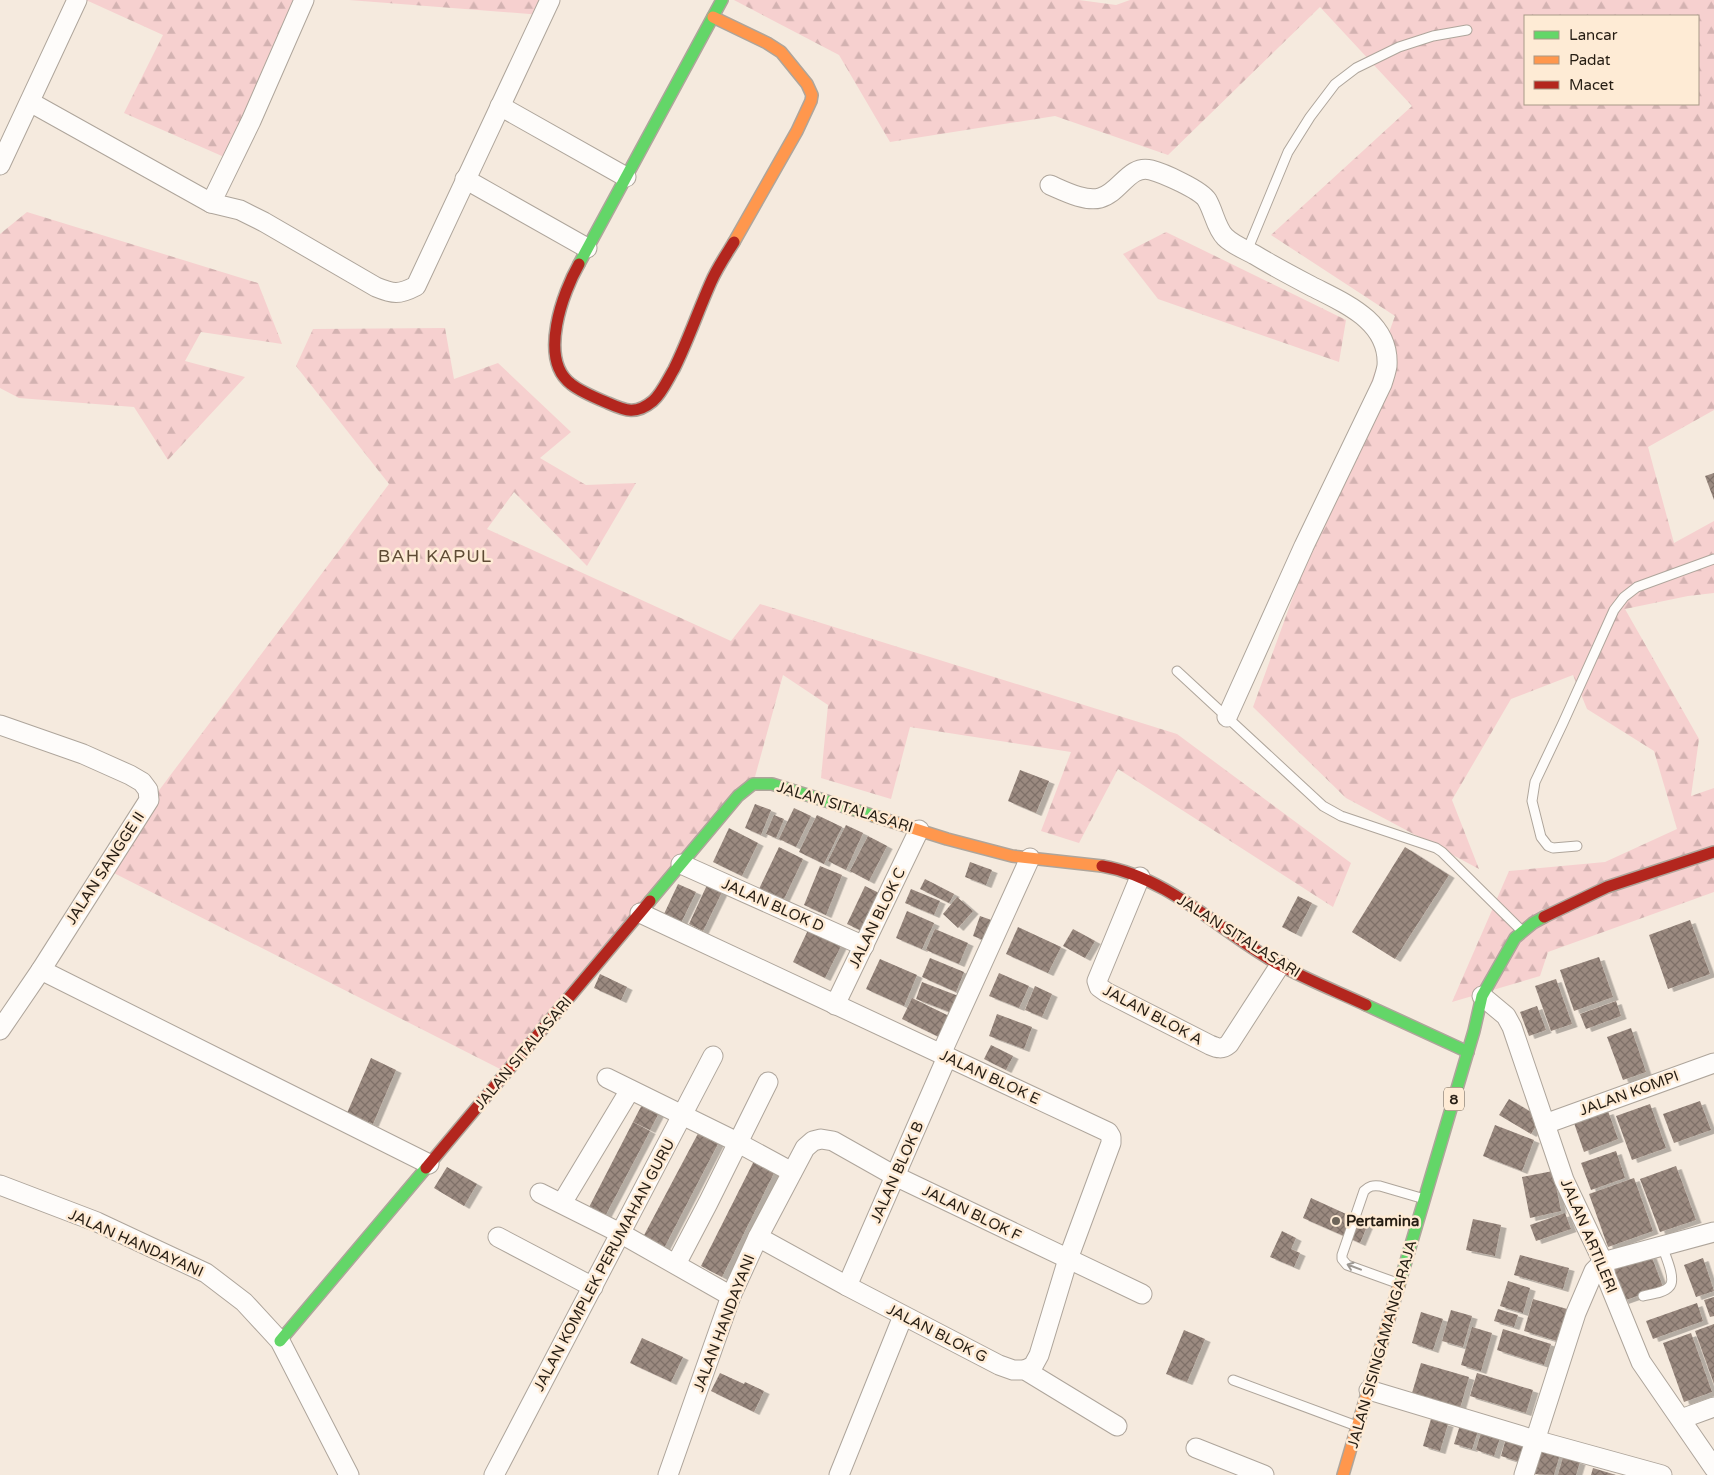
<svg xmlns="http://www.w3.org/2000/svg" width="1714" height="1475" font-family="'Varela Round',sans-serif">
<style>
.forest{fill:url(#forest-firs);fill-rule:evenodd}
.building{fill:url(#building-cross-hatch);filter:url(#shadow)}
.lines{fill:none;stroke-linecap:round;stroke-linejoin:round}
.lane-casing{stroke:#aea59b;stroke-width:11}
.street-casing{stroke:#aea59b;stroke-width:21}
.fast-casing{stroke:#aea59b;stroke-width:14}
.slow-casing{stroke:#aea59b;stroke-width:14}
.jam-casing{stroke:#aea59b;stroke-width:14}
.lane{stroke:#fefcfa;stroke-width:9}
.street{stroke:#fefcfa;stroke-width:19}
.fast{stroke:#63d668;stroke-width:11}
.slow{stroke:#ff974d;stroke-width:11}
.jam{stroke:#b3261e;stroke-width:11}
.oneway{stroke:#9d9892}
.poi-dot{fill:#6e655a;stroke:#feebd5;stroke-width:2}
.labels{text-anchor:middle;dominant-baseline:central;stroke-width:5;stroke-linejoin:round;paint-order:stroke}
.shield{fill:#feebd5;stroke:#675b4d;stroke-width:1}
.shield-label{font-size:14px;font-weight:bold;fill:#261d13}
.street-label{font-size:15px;fill:#261d13;stroke:#feebd5}
.poi-label{font-size:15px;font-weight:bold;fill:#261d13;stroke:#feebd5;text-anchor:start}
.quarter-label{font-size:18px;letter-spacing:1px;fill:#5f4c35;stroke:#feebd5}
</style>
<defs>
<pattern id="forest-firs" width="22" height="20" patternUnits="userSpaceOnUse" patternTransform="scale(1.25)"><rect width="22" height="20" fill="#f6d0cf"/><path d="M5 1l3.5 6h-7zM16 11l3.5 6h-7z" fill="#d3b2b1"/></pattern>
<pattern id="building-cross-hatch" width="8" height="8" patternUnits="userSpaceOnUse" patternTransform="scale(1.25)"><rect width="8" height="8" fill="#9b8a80"/><path d="M0 0l8 8M0 8l8-8" fill="none" stroke="#7e7068"/></pattern>
<filter id="shadow"><feDropShadow dx="5.5" dy="3" stdDeviation="0" flood-color="#0004"/></filter>
</defs>
<rect width="100%" height="100%" fill="#f5eade"/>
<g class="forest">
<path d="M86,0H304L231,160L124,113L163,35Z"/>
<path d="M349,0H550L542,15Z"/>
<path d="M734,0H1079L1116,5L1130,0H1714V410L1648,447L1674,543L1714,521V593L1688,596L1625,609L1699,739L1691,796L1714,788V892L1548,952L1540,976L1452,1002L1509,871L1605,862L1677,829L1654,751L1587,709L1573,675L1511,699L1452,800L1479,869L1346,798L1253,707L1395,316L1271,235L1412,106L1320,7L1168,155L1055,116L890,142L839,55ZM1525,16H1698V104H1525Z"/>
<path d="M27,212L258,283L282,344L201,332L185,361L245,377L168,460L134,407L19,398L0,388V234Z"/>
<path d="M1166,232L1346,320L1339,362L1158,299L1123,254Z"/>
<path d="M445,328L454,379L498,363L571,432L540,458L586,485L636,483L587,566L514,492L487,529L731,641L760,604L1177,734L1351,863L1333,907L1118,769L1079,843L1041,831L1071,752L910,727L891,799L821,778L828,705L783,675L753,784L506,1072L106,869L142,813L389,484L296,366L313,329Z"/>
</g>
<g class="building">
<path d="M1714,473V500L1705,476Z"/>
<path d="M1020,770L1049,781L1036,813L1008,801Z"/>
<path d="M755,804L771,810L761,835L745,828Z"/>
<path d="M794,808L811,816L796,847L779,839Z"/>
<path d="M774,815L784,819L776,838L766,834Z"/>
<path d="M817,815L842,827L824,864L799,852Z"/>
<path d="M846,825L863,833L846,870L828,861Z"/>
<path d="M729,828L758,843L742,876L713,862Z"/>
<path d="M868,836L887,846L869,881L850,871Z"/>
<path d="M779,847L803,859L783,901L759,889Z"/>
<path d="M1405,847L1449,875L1395,959L1352,932Z"/>
<path d="M970,862L992,870L986,885L965,877Z"/>
<path d="M820,866L842,875L826,915L804,905Z"/>
<path d="M925,879L954,894L949,903L920,889Z"/>
<path d="M678,884L696,892L681,923L664,914Z"/>
<path d="M707,885L722,892L703,931L689,924Z"/>
<path d="M865,886L883,895L866,933L847,924Z"/>
<path d="M911,889L940,901L934,915L905,903Z"/>
<path d="M1298,896L1312,903L1296,934L1282,927Z"/>
<path d="M957,897L973,911L958,928L943,914Z"/>
<path d="M907,911L934,923L922,949L896,938Z"/>
<path d="M980,916L994,921L986,941L973,936Z"/>
<path d="M1690,920L1710,974L1668,989L1649,935Z"/>
<path d="M1018,927L1061,947L1048,973L1006,954Z"/>
<path d="M935,929L968,943L959,964L926,950Z"/>
<path d="M1073,929L1095,941L1085,958L1063,946Z"/>
<path d="M808,930L841,946L825,978L793,962Z"/>
<path d="M1599,957L1613,997L1574,1011L1560,970Z"/>
<path d="M930,958L964,972L956,992L922,977Z"/>
<path d="M880,959L917,975L904,1006L866,989Z"/>
<path d="M999,973L1029,986L1019,1008L989,996Z"/>
<path d="M600,974L627,987L621,1000L594,988Z"/>
<path d="M1556,979L1572,1024L1551,1031L1535,986Z"/>
<path d="M922,982L961,997L955,1014L916,999Z"/>
<path d="M1035,986L1052,994L1042,1017L1025,1010Z"/>
<path d="M912,998L949,1016L939,1037L902,1019Z"/>
<path d="M1616,1001L1621,1016L1586,1029L1580,1014Z"/>
<path d="M1537,1006L1546,1030L1529,1036L1520,1012Z"/>
<path d="M997,1014L1032,1027L1024,1049L989,1036Z"/>
<path d="M1631,1028L1646,1072L1623,1080L1607,1037Z"/>
<path d="M991,1045L1013,1056L1006,1070L984,1059Z"/>
<path d="M371,1058L396,1070L373,1124L347,1113Z"/>
<path d="M645,1099L662,1107L650,1130L633,1122Z"/>
<path d="M1509,1099L1541,1118L1531,1134L1499,1115Z"/>
<path d="M1700,1101L1711,1130L1674,1143L1663,1114Z"/>
<path d="M1650,1104L1666,1148L1632,1160L1616,1116Z"/>
<path d="M1608,1111L1618,1139L1584,1152L1574,1123Z"/>
<path d="M633,1122L650,1131L602,1222L586,1213Z"/>
<path d="M1495,1125L1534,1140L1522,1171L1483,1156Z"/>
<path d="M702,1126L722,1136L663,1250L642,1239Z"/>
<path d="M1616,1151L1625,1178L1591,1190L1581,1163Z"/>
<path d="M757,1155L778,1165L722,1277L701,1266Z"/>
<path d="M1676,1166L1696,1220L1660,1232L1640,1179Z"/>
<path d="M447,1167L477,1184L464,1206L434,1188Z"/>
<path d="M1553,1171L1561,1211L1530,1218L1522,1177Z"/>
<path d="M1634,1178L1653,1231L1608,1247L1589,1194Z"/>
<path d="M1311,1198L1368,1224L1360,1243L1303,1218Z"/>
<path d="M1565,1213L1571,1229L1536,1241L1530,1225Z"/>
<path d="M1473,1219L1501,1225L1495,1256L1466,1250Z"/>
<path d="M1282,1231L1296,1238L1291,1249L1300,1253L1294,1267L1270,1257Z"/>
<path d="M1520,1255L1569,1268L1563,1289L1514,1275Z"/>
<path d="M1651,1255L1663,1287L1623,1301L1612,1269Z"/>
<path d="M1703,1258L1714,1291L1696,1297L1684,1265Z"/>
<path d="M1508,1281L1530,1288L1523,1313L1500,1306Z"/>
<path d="M1714,1297V1316L1710,1317L1704,1300Z"/>
<path d="M1533,1299L1567,1309L1557,1341L1524,1331Z"/>
<path d="M1697,1303L1703,1321L1653,1339L1646,1321Z"/>
<path d="M1498,1309L1518,1315L1514,1327L1494,1321Z"/>
<path d="M1451,1310L1472,1316L1463,1347L1442,1341Z"/>
<path d="M1421,1312L1443,1319L1433,1350L1412,1343Z"/>
<path d="M1714,1324V1384L1695,1331Z"/>
<path d="M1472,1327L1492,1333L1481,1371L1461,1365Z"/>
<path d="M1503,1329L1551,1344L1544,1365L1497,1350Z"/>
<path d="M1184,1330L1205,1339L1187,1382L1166,1374Z"/>
<path d="M1691,1333L1712,1392L1684,1402L1663,1343Z"/>
<path d="M642,1338L683,1357L671,1382L630,1363Z"/>
<path d="M1421,1363L1469,1377L1460,1408L1412,1393Z"/>
<path d="M720,1373L744,1384L745,1382L764,1391L754,1412L711,1391Z"/>
<path d="M1477,1373L1533,1390L1526,1413L1470,1396Z"/>
<path d="M1431,1419L1448,1424L1440,1451L1423,1446Z"/>
<path d="M1461,1422L1479,1428L1472,1449L1454,1444Z"/>
<path d="M1483,1426L1502,1432L1494,1456L1476,1450Z"/>
<path d="M1507,1435L1527,1441L1520,1462L1501,1456Z"/>
<path d="M1539,1448L1560,1454L1554,1475L1532,1474Z"/>
<path d="M1563,1457L1580,1462L1576,1475H1558Z"/>
<path d="M1593,1468L1616,1475H1591Z"/>
</g>
<g class="lines">
<g class="lane-casing">
<g id="lane">
<path d="M1247,251L1288,152L1310,117L1335,84L1356,68L1399,47L1433,36L1467,30"/>
<path d="M1177,671L1323,806L1341,816L1436,848L1442,852L1521,930"/>
<path d="M1577,846L1553,848L1548,846L1541,837L1532,801L1535,782L1563,723L1614,610L1624,597L1637,587L1714,559"/>
<path d="M1397,1283L1347,1265L1342,1259V1255L1364,1191C1369,1186 1373,1185 1380,1186L1421,1198"/>
<path d="M1643,1296C1650,1294 1664,1293 1669,1287C1677,1280 1665,1255 1662,1246"/>
<path d="M1233,1380L1354,1425"/>
</g>
</g>
<g class="street-casing">
<g id="street">
<path d="M304,0L251,121L211,203L240,210L264,222L376,287C393,294 399,295 416,286L550,0"/>
<path d="M30,102L211,203"/>
<path d="M500,106L626,177"/>
<path d="M0,165L77,0"/>
<path d="M465,179L587,248"/>
<path d="M1050,185C1064,191 1085,202 1100,198C1120,193 1129,164 1151,170C1163,173 1201,190 1207,200C1214,212 1216,228 1225,237C1233,245 1246,250 1255,255C1273,266 1292,276 1311,286C1344,303 1390,321 1387,366C1386,372 1384,378 1382,384L1304,546L1227,717"/>
<path d="M0,725L83,754L130,775L142,782L148,790L149,800L41,970L0,1030"/>
<path d="M681,864L864,946"/>
<path d="M1140,877L1097,981L1099,987L1106,992L1210,1045C1217,1048 1222,1050 1229,1044L1280,965"/>
<path d="M640,913L1108,1132L1111,1137V1143L1068,1259L1039,1355L1033,1366L1025,1370"/>
<path d="M41,970L429,1164"/>
<path d="M1482,996L1506,1016L1512,1027L1564,1180L1603,1262L1606,1276L1641,1362L1714,1468"/>
<path d="M835,1005L919,830"/>
<path d="M941,1054L1030,858"/>
<path d="M607,1078L731,1139L792,1172"/>
<path d="M1545,1124L1714,1063"/>
<path d="M0,1185L97,1222L206,1273L244,1302L280,1341L349,1475"/>
<path d="M540,1193L620,1233L731,1296"/>
<path d="M562,1203L630,1090"/>
<path d="M498,1237L593,1287"/>
<path d="M758,1237L847,1286L999,1365L1013,1370H1025L1117,1426"/>
<path d="M676,1264L708,1203L768,1082"/>
<path d="M847,1286L947,1057"/>
<path d="M1369,1390L1535,1440L1662,1475"/>
<path d="M1681,1419L1714,1407"/>
<path d="M1196,1448L1264,1475"/>
<path d="M494,1475L713,1056"/>
<path d="M668,1475L731,1296L758,1237L805,1148L813,1141L821,1139L833,1141L895,1176L1142,1294"/>
<path d="M839,1475L903,1316"/>
<path d="M1524,1475L1576,1313L1594,1271L1603,1262L1714,1232"/>
</g>
</g>
<g class="fast-casing">
<g id="fast">
<path d="M579,264L722,0"/>
<path d="M650,901L738,796L753,784H772L874,816"/>
<path d="M1366,1005L1468,1052"/>
<path d="M1399,1285L1474,1031L1482,996L1515,938L1533,923L1544,917"/>
<path d="M280,1341L426,1168"/>
</g>
</g>
<g class="slow-casing">
<g id="slow">
<path d="M713,17L767,43L781,52L807,84L812,95L811,101L797,131L734,242"/>
<path d="M874,816L947,839L1012,856L1102,866"/>
<path d="M1343,1475L1399,1285"/>
</g>
</g>
<g class="jam-casing">
<g id="jam">
<path d="M579,264C563,292 538,359 571,384C581,392 596,398 608,403C626,411 636,415 653,401C662,393 668,379 674,369C688,341 698,311 711,282C717,268 726,255 734,242"/>
<path d="M1102,866C1169,877 1223,934 1280,965C1308,980 1338,992 1366,1005"/>
<path d="M1544,917L1607,887L1714,852"/>
<path d="M426,1168L650,901"/>
</g>
</g>
<use href="#lane" class="lane"/>
<use href="#street" class="street"/>
<use href="#fast" class="fast"/>
<use href="#slow" class="slow"/>
<use href="#jam" class="jam"/>
</g>
<defs><path id="oneway-shaft" d="M-6 0H5M1.5-3L5.5 0L1.5 3" fill="none" stroke-width="1.6" stroke-linecap="round" stroke-linejoin="round" transform="scale(1.25)"/></defs>
<use class="oneway" href="#oneway-shaft" transform="translate(1354 1267) rotate(-159)"/>
<circle class="poi-dot" cx="1336" cy="1221" r="5"/>
<g class="labels">
<rect class="shield" x="1444" y="1087.5" width="20" height="23" rx="4"/>
<g class="shield-label">
<text x="1454" y="1099">8</text>
</g>
<g class="street-label">
<text transform="translate(845 807) rotate(17)">JALAN SITALASARI</text>
<text transform="translate(105 868) rotate(-57)">JALAN SANGGE II</text>
<text transform="translate(773 905) rotate(24)">JALAN BLOK D</text>
<text transform="translate(877 918) rotate(-64)">JALAN BLOK C</text>
<text transform="translate(1239 936) rotate(32)">JALAN SITALASARI</text>
<text transform="translate(1153 1015) rotate(28)">JALAN BLOK A</text>
<text transform="translate(523 1053) rotate(-50)">JALAN SITALASARI</text>
<text transform="translate(990 1077) rotate(25)">JALAN BLOK E</text>
<text transform="translate(1629 1093) rotate(-20)">JALAN KOMPI</text>
<text transform="translate(897 1172) rotate(-66)">JALAN BLOK B</text>
<text transform="translate(972 1213) rotate(26)">JALAN BLOK F</text>
<text transform="translate(1589 1236) rotate(67)">JALAN ARTILERI</text>
<text transform="translate(136 1243) rotate(24)">JALAN HANDAYANI</text>
<text transform="translate(604 1265) rotate(-62)">JALAN KOMPLEK PERUMAHAN GURU</text>
<text transform="translate(724 1323) rotate(-69)">JALAN HANDAYANI</text>
<text transform="translate(937 1333) rotate(27)">JALAN BLOK G</text>
<text transform="translate(1382 1344) rotate(-74)">JALAN SISINGAMANGARAJA</text>
</g>
<g class="poi-label">
<text x="1346" y="1221">Pertamina</text>
</g>
<g class="quarter-label">
<text x="435" y="556">BAH KAPUL</text>
</g>
</g>
<rect x="1524" y="15" width="175" height="90" fill="#feebd5" stroke="#a89987"/>
<rect x="1534" y="31" width="25" height="8" fill="#63d668" stroke="#a89987"/>
<text x="1569" y="40" font-size="15" fill="#261d13">Lancar</text>
<rect x="1534" y="56" width="25" height="8" fill="#ff974d" stroke="#a89987"/>
<text x="1569" y="65" font-size="15" fill="#261d13">Padat</text>
<rect x="1534" y="81" width="25" height="8" fill="#b3261e" stroke="#a89987"/>
<text x="1569" y="90" font-size="15" fill="#261d13">Macet</text>
</svg>
